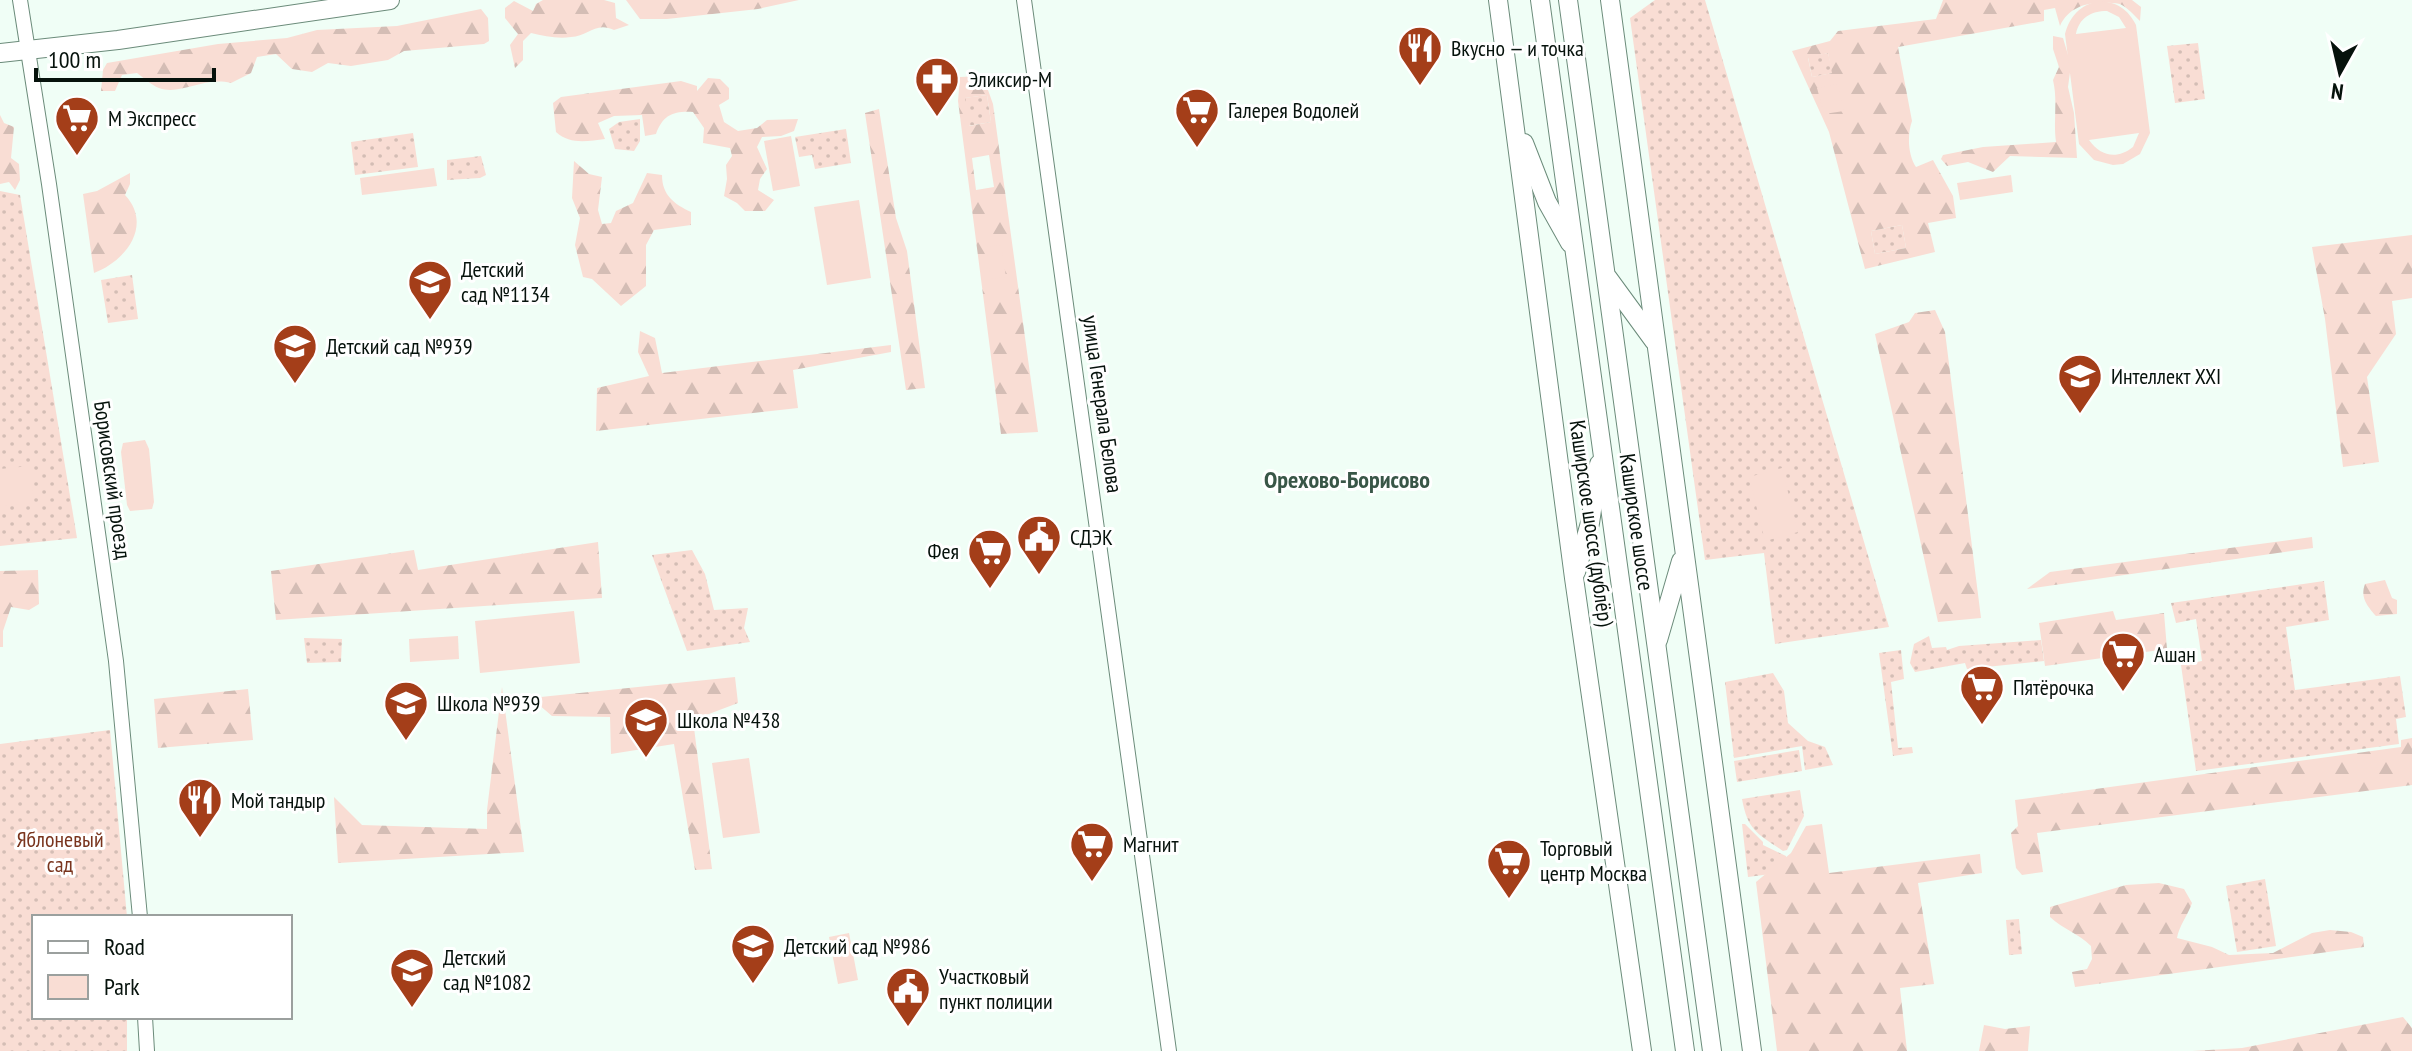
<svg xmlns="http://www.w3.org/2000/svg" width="2412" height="1051" font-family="'PT Sans Narrow',sans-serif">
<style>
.green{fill:url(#green-dots)}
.forest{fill:url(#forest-firs);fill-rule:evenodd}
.pitch{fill:#f9ddd4;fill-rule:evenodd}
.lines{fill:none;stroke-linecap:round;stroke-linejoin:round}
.minor-casing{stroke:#6b8b7a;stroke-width:16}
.major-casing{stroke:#6b8b7a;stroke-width:20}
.minor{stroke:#fff;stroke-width:14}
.major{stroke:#fff;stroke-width:18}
.labels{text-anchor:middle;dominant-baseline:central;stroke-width:6;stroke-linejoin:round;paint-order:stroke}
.poi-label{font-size:22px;fill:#06120c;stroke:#fff;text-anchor:start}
.street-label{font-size:22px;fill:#06120c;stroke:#fff}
.park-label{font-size:22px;fill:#79341d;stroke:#fff}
.neighbourhood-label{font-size:24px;font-weight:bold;fill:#395647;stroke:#fff}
</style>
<defs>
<pattern id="green-dots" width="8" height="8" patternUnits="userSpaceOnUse" patternTransform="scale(2)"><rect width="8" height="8" fill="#f9ddd4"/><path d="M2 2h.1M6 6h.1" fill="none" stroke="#d4bdb5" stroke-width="1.8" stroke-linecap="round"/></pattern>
<pattern id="forest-firs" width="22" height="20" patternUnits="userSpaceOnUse" patternTransform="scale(2)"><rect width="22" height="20" fill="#f9ddd4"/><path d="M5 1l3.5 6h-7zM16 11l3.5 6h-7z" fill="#d4bdb5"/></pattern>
</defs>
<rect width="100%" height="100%" fill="#f0fef6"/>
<g class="green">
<path d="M1655,0H1705L1889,627L1775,644L1764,553L1705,560L1630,18Z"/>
<path d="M2198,43L2205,99L2175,103L2167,46Z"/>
<path d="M1828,53L1833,73L1812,77L1808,57Z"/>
<path d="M987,95L991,122L968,126L964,98Z"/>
<path d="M640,119V141L634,151L615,149L609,129L619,122Z"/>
<path d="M846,129L851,163L815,169L812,155L799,157L795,137Z"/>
<path d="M413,133L418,167L355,175L351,142Z"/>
<path d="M481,156L486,175L480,178L447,180V160Z"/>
<path d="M0,191L20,195L77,538L0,546Z"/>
<path d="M1902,225L1906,248L1875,254L1871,231Z"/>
<path d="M132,275L138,319L108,323L101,280Z"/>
<path d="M692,550L705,574L714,610L748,608L744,628L750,642L687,651L652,555Z"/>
<path d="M2324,581L2329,620L2286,627L2295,690L2400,676L2406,717L2396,719L2399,744L2196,771L2181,665L2202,661L2196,619L2176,623L2171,603Z"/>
<path d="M1929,636L1932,648L1946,647L1947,650L1959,646L2041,640L2044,661L1967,669L1965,663L1915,672L1910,663L1914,644Z"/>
<path d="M304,638L342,639L341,662L307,663Z"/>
<path d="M1901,650L1904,679L1891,682L1898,748L1912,747L1913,753L1893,756L1879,653Z"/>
<path d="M1773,673L1784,691L1788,723L1808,741L1825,747L1833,765L1805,770L1802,746L1734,758L1725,682Z"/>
<path d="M110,730L127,917H34V1017H127V1051H0V744Z"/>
<path d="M1799,750L1802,771L1737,782L1734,761Z"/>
<path d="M1800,790L1804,816L1787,850L1783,851C1757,833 1748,831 1742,799Z"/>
<path d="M1742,824H1745L1763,842V845L1786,856V872L1748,877Z"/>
<path d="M2265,879L2276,946L2237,952L2226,886Z"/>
<path d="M2019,919L2022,954L2009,955L2006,920Z"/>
</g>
<g class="forest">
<path d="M543,0H604L615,3L616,18L629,25L614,30C596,21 588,36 571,37C558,39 544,36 531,33L523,41V60L515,68L510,45L518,34L505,18V8L514,1L533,11L536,4Z"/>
<path d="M626,0H799L758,9L667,19H640Z"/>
<path d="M1943,0H2132L2141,7L2140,21C2135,16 2127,7 2120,4C2097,0 2070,3 2060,26L2055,8L2044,10V21L1898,47L1912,121C1907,135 1908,155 1916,167L1933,160L1953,196L1956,218L1928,223L1935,252L1865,269L1829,132L1792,51L1830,41L1838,31L1936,19ZM1828,53L1832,73L1812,77L1808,58ZM1902,225L1906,248L1875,254L1871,231Z"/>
<path d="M481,9L488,18L489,41L484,44L404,51L388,60L351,66L328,63L312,72L292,69L276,54L257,57L251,73L231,83C203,76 181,96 159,88C151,85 144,78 137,73L122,75L115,91H101L103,70L107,63L218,44L287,38L317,30L397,26Z"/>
<path d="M2053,36L2063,38L2071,65L2068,87L2074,113L2077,158L2010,156L1993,172L1968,162L1947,166L1941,159L1943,155L1983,147L2056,142C2053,121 2058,101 2053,80L2059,67L2053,49Z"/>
<path d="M983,76L993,104L1038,432L1001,434L958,101L960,77ZM987,95L991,122L969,126L965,98ZM989,155L994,187L976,190L972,158Z"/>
<path d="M708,78L720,79L729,88V99L719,105L724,122L738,131L757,128L767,120L798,119L794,131L781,136L762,137L757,147L767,169L760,179L758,190L774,200L765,211H745L737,203L724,196L727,179L726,165L732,156L730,148L703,143L704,128L693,112C673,111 663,115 656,134L645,136L642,115L614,116L598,123L605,139C588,141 570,145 556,132L553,103L561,97L681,81L697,86V91Z"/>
<path d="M879,109L896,218L907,251L925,388L906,390L865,113Z"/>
<path d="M0,115L4,123L14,127L11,158L19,164L20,180L15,190L9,182L0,184Z"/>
<path d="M574,161L589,174L602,177L598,210L602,224L611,223L616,211L633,203L647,173L662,175C662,195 674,204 691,212V225L654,230L646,245V286L621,306L592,279L583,277L575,245L580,218L572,198Z"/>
<path d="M130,173V184L125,195C153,225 126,261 94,273L83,194L97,191Z"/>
<path d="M2412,235V298L2392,301L2396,334L2367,377L2379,462L2343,467L2325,319L2312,247Z"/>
<path d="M1935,310L1945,332L1981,618L1938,622L1875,334L1909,322L1915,313Z"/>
<path d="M640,331L655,338L662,373L891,345V352L793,370L798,408L596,431L597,388L649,376L638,352Z"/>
<path d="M2312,537L2313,548L2027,589L2050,572Z"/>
<path d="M598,542L602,598L276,620L271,571L414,550L418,570Z"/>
<path d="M38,570L39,604L29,610L11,607L3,631V647H0V571Z"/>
<path d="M2385,580L2392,598L2397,600V614L2376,616C2367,606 2360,597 2365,584Z"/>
<path d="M2113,611L2116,620L2164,613L2167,649L2045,666L2039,623Z"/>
<path d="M735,677L738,703L693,720L712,869L695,870L674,744L611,754L610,717L552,716L531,698Z"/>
<path d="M502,687L524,852L338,863L334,797L362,825L487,829V810Z"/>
<path d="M248,689L253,740L158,748L154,699Z"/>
<path d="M2412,738V785L2037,833L2043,872L2022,875L2016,868L2011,833L2018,826L2015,800L2401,747V740Z"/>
<path d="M1822,824L1829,873L1980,854L1982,873L1918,883L1934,984L1900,988L1907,1051H1777L1756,882L1791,853L1806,826Z"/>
<path d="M2159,883L2184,889L2192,903C2188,915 2179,926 2177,938L2212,947L2229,955L2273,953L2312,933L2330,930L2351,932L2363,937L2364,947L2075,987L2072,972L2087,969L2092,959L2091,946C2079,934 2063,929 2050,917V907L2126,885Z"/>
<path d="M2403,1017L2412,1028V1051H2192L2242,1048Z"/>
<path d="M1984,1025L2005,1029L2030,1026L2028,1051H1979Z"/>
</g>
<g class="pitch">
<path d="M2099,1C2117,2 2128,9 2136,25L2150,133L2140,154L2123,164L2113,165L2094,160L2079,144L2065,34C2070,16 2080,5 2099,1ZM2107,11L2119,17L2126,28L2076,34C2079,18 2091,11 2107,11ZM2139,133L2133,147C2117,160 2100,156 2089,140Z"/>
<path d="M1838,84L1844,111L1824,114L1817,88Z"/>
<path d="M791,136L800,186L773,191L764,141Z"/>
<path d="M434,168L437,186L362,195L360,178Z"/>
<path d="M2011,175L2013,192L1960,200L1957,183Z"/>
<path d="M859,200L871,278L827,285L814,207Z"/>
<path d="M1001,245L1006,277L991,279L986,247Z"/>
<path d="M145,440L149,449L154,502L152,509L130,511L127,505L121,452L123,443Z"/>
<path d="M30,466L34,503L0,506V469Z"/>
<path d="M1782,468L1798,532L1765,541L1749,477Z"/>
<path d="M574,611L580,663L480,673L475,621Z"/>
<path d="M458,636L459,659L410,662L409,639Z"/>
<path d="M749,758L760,833L723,838L712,763Z"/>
<path d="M849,933L858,980L838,984L829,937Z"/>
</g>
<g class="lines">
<g class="minor-casing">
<g id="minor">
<path d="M20,0L49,184L116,661L140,917"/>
<path d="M1024,0L1169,1051"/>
<path d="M145,1017L147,1051"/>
</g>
</g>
<g class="major-casing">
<g id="major">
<path d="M1498,0L1574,578L1642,1051"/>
<path d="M1540,0L1685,1051"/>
<path d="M1568,0L1712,1051"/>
<path d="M1610,0L1752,1051"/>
<path d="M0,53L118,40L390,0"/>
<path d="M1524,143L1547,202L1570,243"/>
<path d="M1608,278L1654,341"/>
<path d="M1576,572L1590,523L1599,464"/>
<path d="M1658,640L1681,561"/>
</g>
</g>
<use href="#minor" class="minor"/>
<use href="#major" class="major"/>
</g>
<defs>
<g id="restaurant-pin" transform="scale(2.3)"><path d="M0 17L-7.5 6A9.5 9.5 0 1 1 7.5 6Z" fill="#a43e19" stroke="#fff"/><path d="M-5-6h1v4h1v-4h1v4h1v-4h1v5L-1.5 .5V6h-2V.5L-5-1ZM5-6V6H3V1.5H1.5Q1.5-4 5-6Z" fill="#fff"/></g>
<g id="pharmacy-pin" transform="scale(2.3)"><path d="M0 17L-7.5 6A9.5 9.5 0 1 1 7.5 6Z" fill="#a43e19" stroke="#fff"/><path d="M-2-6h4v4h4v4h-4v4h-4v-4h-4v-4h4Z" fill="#fff"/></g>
<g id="supermarket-pin" transform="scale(2.3)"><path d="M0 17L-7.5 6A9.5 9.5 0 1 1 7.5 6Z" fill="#a43e19" stroke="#fff"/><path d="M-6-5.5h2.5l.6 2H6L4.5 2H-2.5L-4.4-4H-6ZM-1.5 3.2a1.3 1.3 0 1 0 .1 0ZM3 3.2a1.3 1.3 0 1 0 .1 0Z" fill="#fff"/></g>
<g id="school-pin" transform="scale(2.3)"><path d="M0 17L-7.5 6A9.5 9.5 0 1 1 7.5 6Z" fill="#a43e19" stroke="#fff"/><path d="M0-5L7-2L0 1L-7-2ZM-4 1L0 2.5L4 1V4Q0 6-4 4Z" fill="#fff"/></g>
<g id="civic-pin" transform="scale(2.3)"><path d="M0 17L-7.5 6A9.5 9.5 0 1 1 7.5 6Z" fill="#a43e19" stroke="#fff"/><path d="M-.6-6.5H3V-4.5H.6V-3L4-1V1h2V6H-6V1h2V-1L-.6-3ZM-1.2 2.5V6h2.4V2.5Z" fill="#fff"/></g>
</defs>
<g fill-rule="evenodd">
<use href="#restaurant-pin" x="1420" y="48"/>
<use href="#pharmacy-pin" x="937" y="79"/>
<use href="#supermarket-pin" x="1197" y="110"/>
<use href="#supermarket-pin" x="77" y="118"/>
<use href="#school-pin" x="430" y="282"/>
<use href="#school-pin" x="295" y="346"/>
<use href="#school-pin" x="2080" y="376"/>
<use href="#civic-pin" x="1039" y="537"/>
<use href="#supermarket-pin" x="990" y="551"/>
<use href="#supermarket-pin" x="2123" y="654"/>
<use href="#supermarket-pin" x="1982" y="687"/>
<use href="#school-pin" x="406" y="703"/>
<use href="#school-pin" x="646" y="720"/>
<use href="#restaurant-pin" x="200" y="800"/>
<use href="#supermarket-pin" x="1092" y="844"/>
<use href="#supermarket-pin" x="1509" y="861"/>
<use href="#school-pin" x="753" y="946"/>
<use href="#school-pin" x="412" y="970"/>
<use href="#civic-pin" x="908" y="989"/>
</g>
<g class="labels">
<g class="poi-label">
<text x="1451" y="48">Вкусно — и точка</text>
<text x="968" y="79">Эликсир-М</text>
<text x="1228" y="110">Галерея Водолей</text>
<text x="108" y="118">М Экспресс</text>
<text x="461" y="269">Детский<tspan x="461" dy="25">сад №1134</tspan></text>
<text x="326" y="346">Детский сад №939</text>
<text x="2111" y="376">Интеллект XXI</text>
<text x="1070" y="537">СДЭК</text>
<text x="959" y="551" text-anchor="end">Фея</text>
<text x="2154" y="654">Ашан</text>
<text x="2013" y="687">Пятёрочка</text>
<text x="437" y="703">Школа №939</text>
<text x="677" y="720">Школа №438</text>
<text x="231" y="800">Мой тандыр</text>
<text x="1123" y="844">Магнит</text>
<text x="1540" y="848">Торговый<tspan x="1540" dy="25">центр Москва</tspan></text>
<text x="784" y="946">Детский сад №986</text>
<text x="443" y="957">Детский<tspan x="443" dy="25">сад №1082</tspan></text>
<text x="939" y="976">Участковый<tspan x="939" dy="25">пункт полиции</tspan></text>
</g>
<g class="street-label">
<text transform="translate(1103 404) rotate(82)">улица Генерала Белова</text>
<text transform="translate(113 480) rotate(82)">Борисовский проезд</text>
<text transform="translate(1637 522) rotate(82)">Каширское шоссе</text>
<text transform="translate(1592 523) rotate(82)">Каширское шоссе (дублёр)</text>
</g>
<g class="park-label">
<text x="60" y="839">Яблоневый<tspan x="60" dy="25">сад</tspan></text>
</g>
<g class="neighbourhood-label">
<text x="1347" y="479">Орехово-Борисово</text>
</g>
</g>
<rect x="32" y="915" width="260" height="104" fill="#ffffff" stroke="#9ba09e" stroke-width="2"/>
<rect x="48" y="941" width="40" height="12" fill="#ffffff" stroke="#9ba09e" stroke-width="2"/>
<text x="104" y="955" font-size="24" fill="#06120c">Road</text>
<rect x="48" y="975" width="40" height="24" fill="#f9ddd4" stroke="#9ba09e" stroke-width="2"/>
<text x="104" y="995" font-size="24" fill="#06120c">Park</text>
<g transform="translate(2340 72) rotate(188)" stroke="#ffffff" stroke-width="6" paint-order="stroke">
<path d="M0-6L14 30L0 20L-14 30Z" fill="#06120c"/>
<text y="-12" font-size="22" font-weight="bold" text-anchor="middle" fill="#06120c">N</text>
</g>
<path d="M36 68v12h178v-12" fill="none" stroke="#06120c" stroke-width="4"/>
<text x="48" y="68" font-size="24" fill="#06120c" stroke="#ffffff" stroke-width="6" paint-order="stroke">100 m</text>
</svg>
